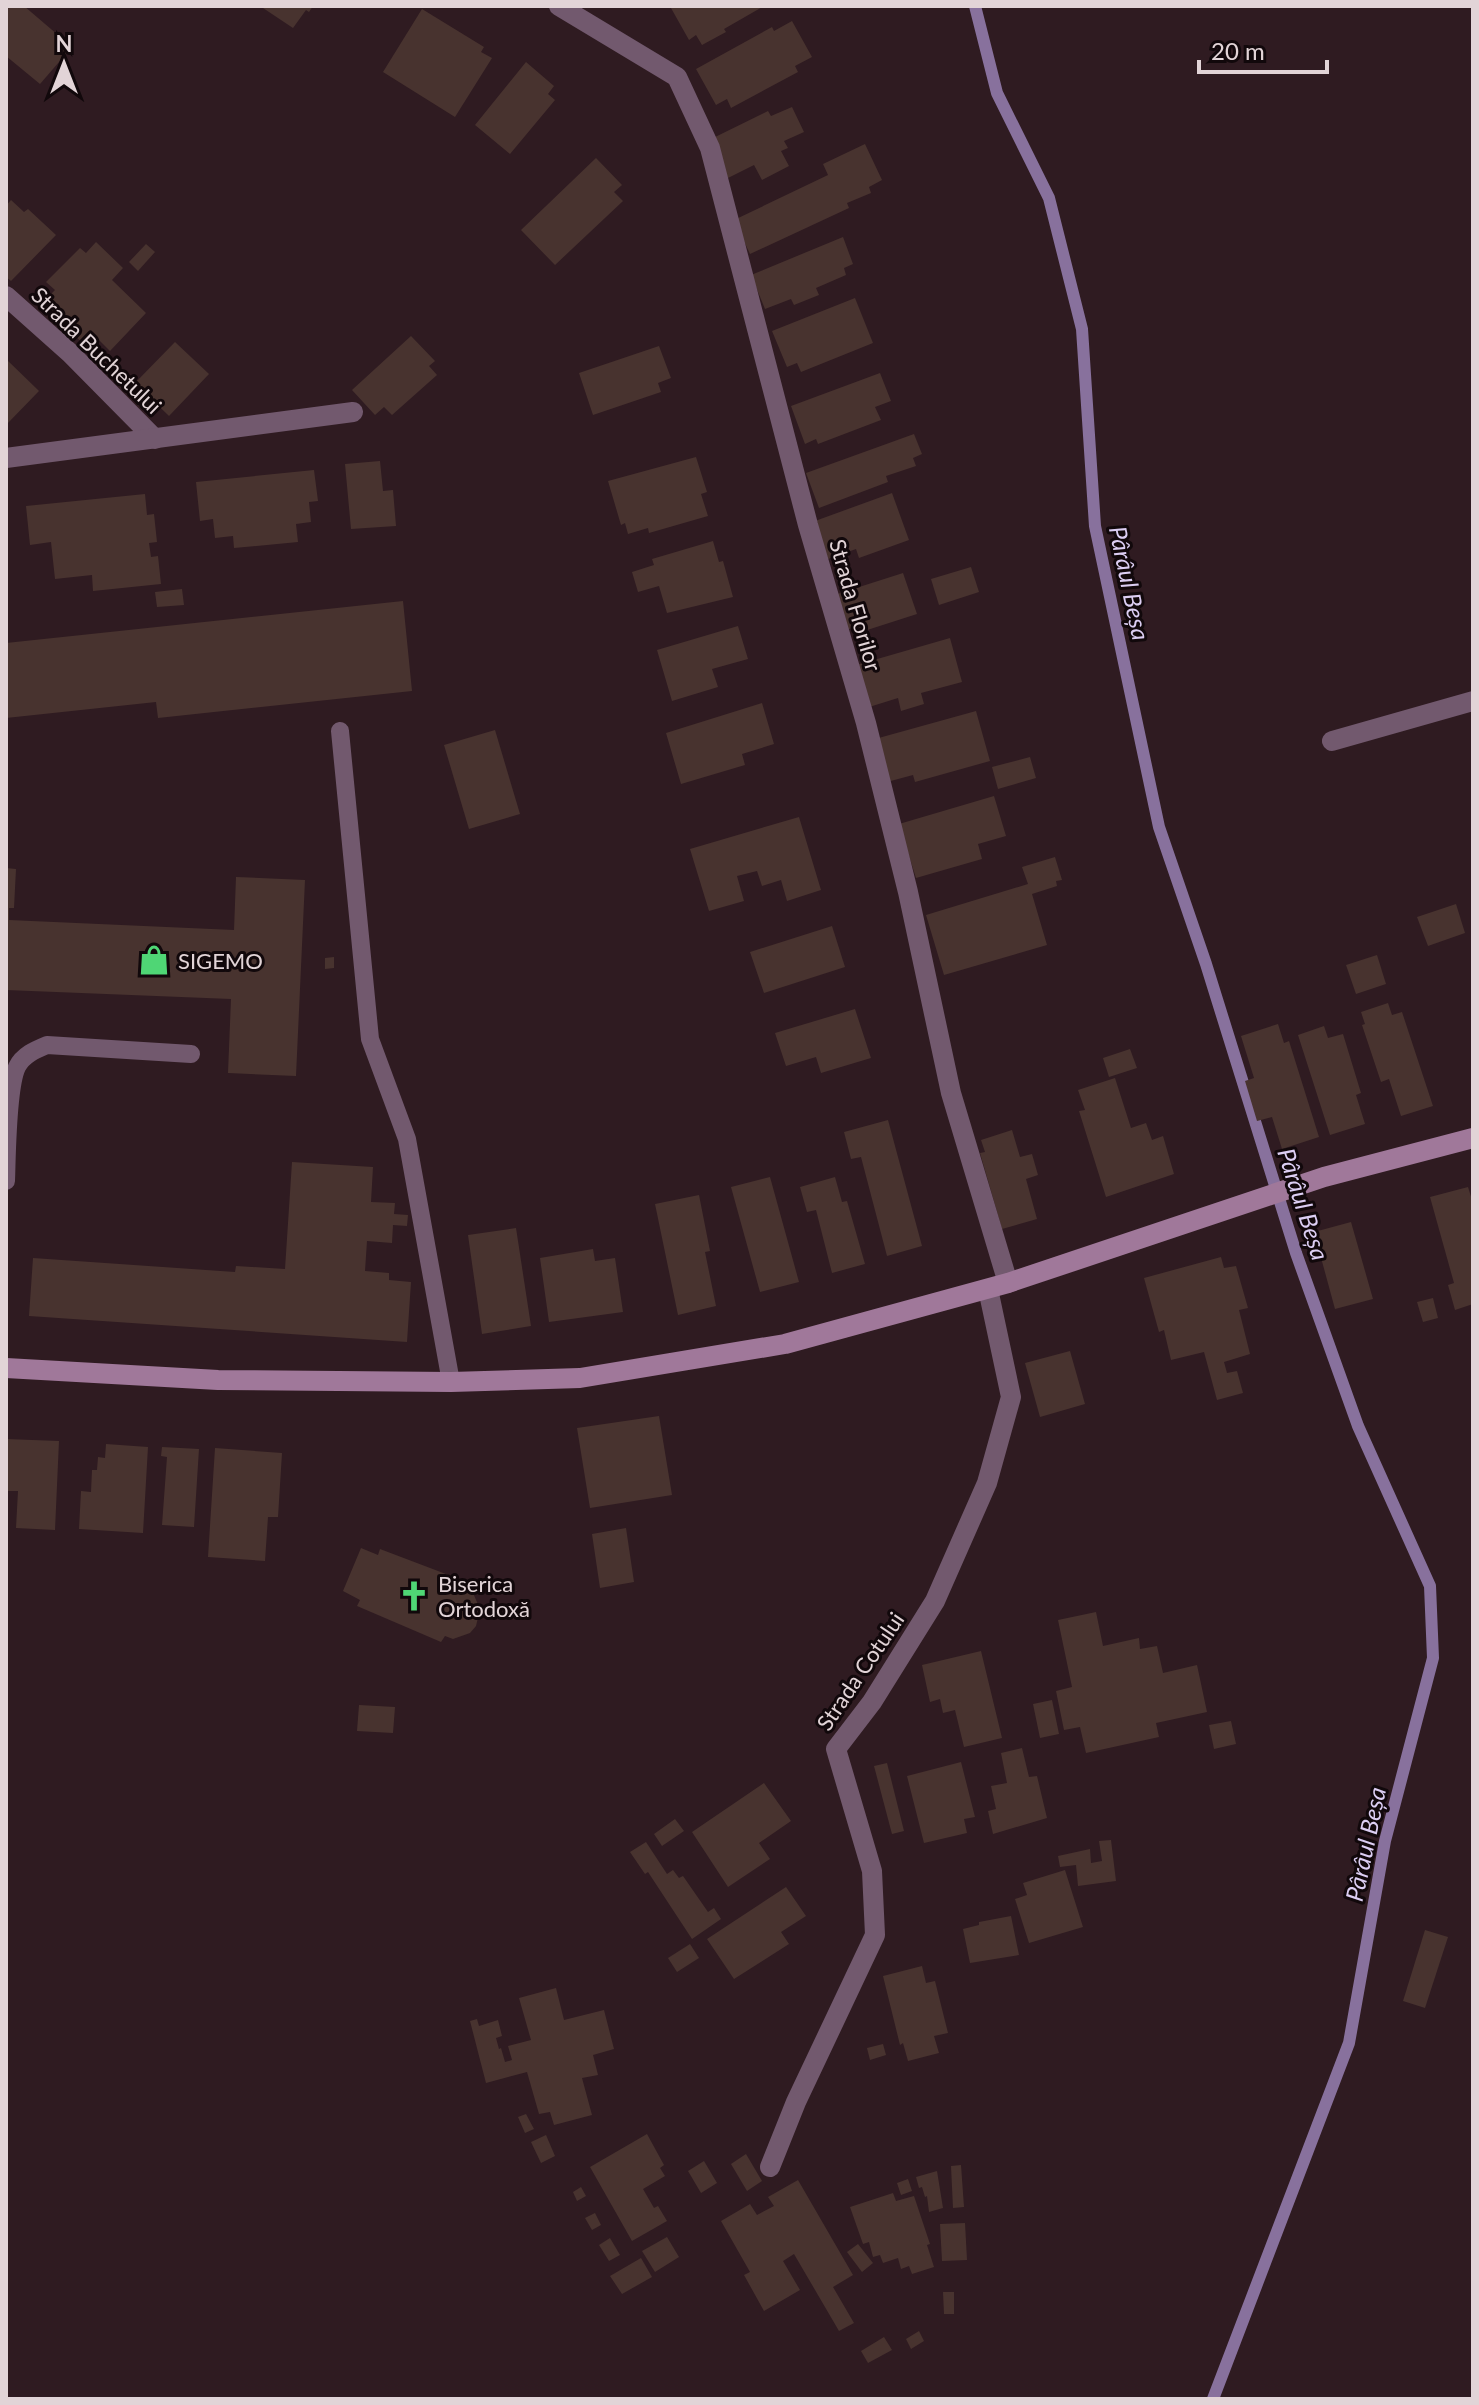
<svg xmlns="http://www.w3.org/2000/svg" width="1479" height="2405" font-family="Lato,sans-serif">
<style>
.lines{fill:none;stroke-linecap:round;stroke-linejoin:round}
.stream{stroke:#88719d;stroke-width:12}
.building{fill:#48332f}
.service{stroke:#72596e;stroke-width:18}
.minor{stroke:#72596e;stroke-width:20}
.secondary{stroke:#a0789a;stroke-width:20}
.labels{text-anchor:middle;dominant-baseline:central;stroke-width:6;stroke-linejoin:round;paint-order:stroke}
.street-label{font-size:22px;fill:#e2d4d7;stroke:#11080b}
.poi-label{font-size:22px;fill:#e2d4d7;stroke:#11080b;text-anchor:start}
.water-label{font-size:24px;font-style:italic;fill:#dccef3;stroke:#11080b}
</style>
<rect width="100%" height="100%" fill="#2f1b21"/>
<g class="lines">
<path class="stream" d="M975,6L997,93L1049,198L1082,329L1095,526L1159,827L1206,964L1296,1253L1358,1426L1430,1586L1433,1658L1385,1841L1349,2043L1213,2399"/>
</g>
<g class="building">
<path d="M6,6H24L72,47L40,84L6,56Z"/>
<path d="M260,6H313L309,12L306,10L293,28Z"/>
<path d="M673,6H764L724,29L726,32L702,45L696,35L689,40L671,8Z"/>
<path d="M422,9L484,47L481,52L492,58L455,117L383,72Z"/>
<path d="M792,21L812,57L795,66L798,72L731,108L727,99L716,105L696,69L772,27L774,31Z"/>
<path d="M526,62L554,86L548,94L555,100L510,154L475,125Z"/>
<path d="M792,107L804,132L784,141L788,148L781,151L789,166L762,180L754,165L728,178L709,140L768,111L771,116Z"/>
<path d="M865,144L882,180L869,187L871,193L847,203L849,208L750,254L734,220L828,175L823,164Z"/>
<path d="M596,158L622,185L614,192L623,201L555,265L521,230Z"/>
<path d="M11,200L24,212L28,209L56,235L11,281L6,277V206Z"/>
<path d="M843,237L853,264L844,268L846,275L816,288L819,295L794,305L791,299L765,309L751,275Z"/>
<path d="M96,242L123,268L112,280L146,313L110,351L97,338L88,348L41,304L55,290L46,282L80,248L86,253Z"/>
<path d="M146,244L155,252L138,271L129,262Z"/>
<path d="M855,298L873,343L801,372L797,363L787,367L772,331Z"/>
<path d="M411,336L435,361L429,366L437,375L392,415L384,407L375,415L352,390Z"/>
<path d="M175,342L209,374L169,416L135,383Z"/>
<path d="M659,346L671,378L658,383L661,392L593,415L579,373Z"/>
<path d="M6,359L39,391L6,425Z"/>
<path d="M880,373L891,401L875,407L881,420L818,444L816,439L805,444L791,406Z"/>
<path d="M914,434L922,454L913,458L916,466L886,476L888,482L819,508L806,473Z"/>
<path d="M696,457L707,492L701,494L708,516L649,533L648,528L628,534L625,523L621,525L608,481Z"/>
<path d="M380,461L383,491L393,490L396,526L351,529L345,464Z"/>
<path d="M314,470L318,501L309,502L311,522L296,524L298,542L234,548L233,536L215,538L213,519L200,521L196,482Z"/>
<path d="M892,493L909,540L859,558L856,549L828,559L815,521Z"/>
<path d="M145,494L147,515L154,514L157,542L149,543L151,557L158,556L161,584L93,591L92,575L55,579L51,542L30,545L26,506Z"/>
<path d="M713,541L719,562L723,561L733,597L667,613L659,586L638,592L632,572L654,565L652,559Z"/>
<path d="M971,567L979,592L939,605L931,579Z"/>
<path d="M903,573L917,614L861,632L859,626L843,631L831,596Z"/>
<path d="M182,589L184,605L157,607L155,592Z"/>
<path d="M403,601L412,691L158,718L156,702L6,718V643Z"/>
<path d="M738,626L748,659L712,669L718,687L672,701L657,650Z"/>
<path d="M950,638L962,682L921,693L924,704L901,711L898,698L866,708L853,666Z"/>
<path d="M762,703L774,744L742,754L745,765L681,784L666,733Z"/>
<path d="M976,711L990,761L915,782L913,775L887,782L875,739Z"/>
<path d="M495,730L520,814L469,829L444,745Z"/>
<path d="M1030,757L1036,778L998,789L992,767Z"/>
<path d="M994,796L1006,836L978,844L982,859L916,878L899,824Z"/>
<path d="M799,817L821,890L787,901L781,880L762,886L757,871L737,876L744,901L709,911L690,849Z"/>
<path d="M1055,857L1062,880L1056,881L1057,886L1032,894L1047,945L944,975L926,915L1028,884L1022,867Z"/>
<path d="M6,868L16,869L14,908H9V920L234,930L236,877L305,880L296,1076L228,1073L231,999L6,990Z"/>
<path d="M1456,904L1465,933L1428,946L1417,917Z"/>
<path d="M832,926L845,967L764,993L750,952Z"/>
<path d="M1377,955L1386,984L1356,994L1346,965Z"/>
<path d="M334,957V968L325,969V958Z"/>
<path d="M1388,1003L1392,1015L1402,1012L1433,1106L1401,1116L1389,1079L1381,1082L1362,1025L1365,1024L1361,1012Z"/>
<path d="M855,1009L871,1058L821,1073L816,1057L786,1066L775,1033Z"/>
<path d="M1278,1024L1284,1043L1289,1041L1319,1137L1282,1149L1272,1117L1257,1121L1245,1081L1254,1078L1241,1036Z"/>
<path d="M1324,1026L1328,1038L1343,1034L1361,1093L1356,1095L1365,1124L1330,1135L1298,1035Z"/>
<path d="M1130,1049L1137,1068L1109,1077L1103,1058Z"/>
<path d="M1115,1078L1131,1128L1146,1123L1152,1140L1163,1136L1174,1174L1106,1197L1079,1111L1085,1110L1078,1090Z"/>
<path d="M888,1120L922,1246L887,1256L861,1157L851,1159L844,1132Z"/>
<path d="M1012,1130L1020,1157L1032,1154L1038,1175L1026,1179L1037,1219L1002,1229L980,1153L985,1152L981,1140Z"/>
<path d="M292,1162L373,1167L371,1202L395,1203L394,1214L408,1215L407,1226L393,1225L392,1243L367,1241L365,1271L389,1273V1280L411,1282L407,1342L29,1316L33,1258L235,1272L236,1266L285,1269Z"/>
<path d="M770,1177L799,1282L760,1292L731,1187Z"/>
<path d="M835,1177L842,1202L847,1201L865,1264L832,1273L816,1210L807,1212L800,1187Z"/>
<path d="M1468,1187L1473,1203V1304L1455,1310L1448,1285L1454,1283L1430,1197Z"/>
<path d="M699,1195L710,1251L705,1252L716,1306L678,1315L655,1204Z"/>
<path d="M1351,1222L1373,1299L1335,1309L1314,1232Z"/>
<path d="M516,1228L531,1326L482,1334L468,1235Z"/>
<path d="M593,1249L595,1261L615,1258L623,1312L549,1322L540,1258Z"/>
<path d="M1221,1257L1224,1268L1236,1266L1248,1308L1239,1310L1250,1354L1224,1362L1227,1373L1237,1371L1243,1393L1217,1400L1204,1352L1171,1360L1164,1330L1159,1332L1144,1278Z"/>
<path d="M1433,1298L1438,1318L1423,1322L1417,1302Z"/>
<path d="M1070,1351L1085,1404L1040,1417L1025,1363Z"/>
<path d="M659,1416L672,1495L590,1508L577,1428Z"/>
<path d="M6,1439L59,1441L55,1530L16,1528L18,1491H6Z"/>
<path d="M106,1444L148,1447L143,1533L79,1529L81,1491L91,1492L92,1470H97L98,1457L105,1458Z"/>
<path d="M162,1447L199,1449L194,1527L162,1525L167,1457L161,1456Z"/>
<path d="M215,1448L282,1453L278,1517H268L265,1561L208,1557Z"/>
<path d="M626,1528L634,1582L600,1588L592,1534Z"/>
<path d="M361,1548L378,1555L380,1549L467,1582L465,1588L473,1593L480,1609L476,1626L470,1633L453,1639L445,1636L441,1642L357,1606L360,1600L343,1591Z"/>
<path d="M1096,1612L1103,1646L1139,1638L1140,1649L1157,1646L1163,1673L1197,1665L1207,1712L1156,1723L1159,1737L1086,1753L1080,1727L1064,1730L1056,1691L1072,1687L1058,1620Z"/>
<path d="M981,1651L1002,1738L964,1747L955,1710L943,1713L940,1699L930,1702L922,1665Z"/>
<path d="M1052,1700L1059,1734L1040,1738L1033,1704Z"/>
<path d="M359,1705L395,1707L393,1733L357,1731Z"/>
<path d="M1231,1721L1236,1744L1214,1749L1209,1725Z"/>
<path d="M1022,1748L1029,1777L1037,1776L1047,1818L993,1834L988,1811L996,1809L991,1786L1007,1783L1001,1753Z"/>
<path d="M961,1762L975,1817L964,1819L967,1833L924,1843L907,1776Z"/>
<path d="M887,1763L904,1831L892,1834L874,1766Z"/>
<path d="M764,1783L791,1821L759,1843L770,1859L728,1887L692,1832Z"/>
<path d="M675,1819L684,1831L662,1846L654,1834Z"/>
<path d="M1111,1840L1116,1881L1078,1886L1076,1865L1060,1867L1058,1856L1090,1849L1091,1863L1102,1861L1099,1841Z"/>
<path d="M646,1842L667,1874L673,1870L679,1878L683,1876L708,1912L714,1908L721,1919L692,1939L648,1872L645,1874L630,1852Z"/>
<path d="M1065,1870L1083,1927L1029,1943L1015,1899L1027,1895L1023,1883Z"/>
<path d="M786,1887L806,1916L781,1932L789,1944L734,1979L707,1939Z"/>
<path d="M1011,1916L1019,1955L970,1963L963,1929L979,1925V1922Z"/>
<path d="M1425,1930L1448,1937L1425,2008L1403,2001Z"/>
<path d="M690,1944L699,1958L677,1972L668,1958Z"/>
<path d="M922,1966L926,1983L935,1981L948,2033L934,2036L939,2053L908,2061L903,2043L900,2045L883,1976Z"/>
<path d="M556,1988L564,2020L604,2010L614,2049L593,2055L598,2075L582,2078L592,2115L554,2125L550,2112L539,2114L527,2072L486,2083L470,2021L477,2019L479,2026L498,2020L502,2036L496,2038L499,2049L501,2048L505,2062L512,2060L508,2046L531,2040L519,1998Z"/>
<path d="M883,2044L886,2055L870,2060L867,2048Z"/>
<path d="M526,2114L534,2129L525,2133L518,2117Z"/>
<path d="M647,2134L664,2165L660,2168L665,2176L643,2189L654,2208L658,2206L667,2221L632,2241L590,2167Z"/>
<path d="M546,2135L555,2156L541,2163L531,2142Z"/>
<path d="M746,2154L762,2181L747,2191L731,2164Z"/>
<path d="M704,2161L717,2183L701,2193L688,2171Z"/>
<path d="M961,2165L964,2207L953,2208L951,2166Z"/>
<path d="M937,2171L943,2208L929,2212L927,2196L925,2197L922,2187L919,2188L916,2177Z"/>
<path d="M908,2179L912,2191L901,2195L897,2183Z"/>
<path d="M798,2180L853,2275L833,2287L854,2323L839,2331L794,2254L783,2261L800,2290L764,2311L744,2275L750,2272L721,2221L750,2204L757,2215L774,2206L768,2197Z"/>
<path d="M581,2187L586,2196L577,2201L573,2192Z"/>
<path d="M893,2193L896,2201L914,2196L930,2244L927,2245L934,2267L912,2274L909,2266L901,2269L898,2258L883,2263L880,2255L873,2257L869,2242L863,2244L850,2207Z"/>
<path d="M595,2213L601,2225L592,2230L585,2218Z"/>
<path d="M965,2223L967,2260L942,2261L940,2224Z"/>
<path d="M667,2237L679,2257L655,2272L642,2251Z"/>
<path d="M610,2238L620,2255L609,2261L599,2245Z"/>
<path d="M858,2244L873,2263L862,2272L847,2252Z"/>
<path d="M641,2258L652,2277L622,2294L610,2276Z"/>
<path d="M943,2292H954V2314H944Z"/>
<path d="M919,2331L924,2341L911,2349L906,2339Z"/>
<path d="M884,2337L892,2350L868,2363L861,2351Z"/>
</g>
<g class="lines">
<g class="service">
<path d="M340,731L370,1039L407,1139L451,1382"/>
<path d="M6,1181C7,1156 7,1088 17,1067C23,1055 35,1050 47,1045L191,1054"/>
</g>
<g class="minor">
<path d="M559,6L677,77L710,148L808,525L866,723L908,892L951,1093L1008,1283"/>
<path d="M6,296L70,353L155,439"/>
<path d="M6,458L353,412"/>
<path d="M1332,741L1473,701"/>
<path d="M770,2167L796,2102L875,1935L872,1871L836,1749L872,1702L935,1601L987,1483L1011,1397L988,1289"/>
</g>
<path class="secondary" d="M6,1368L218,1380L451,1382L580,1378L785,1344L1008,1283L1324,1177L1473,1138"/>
</g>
<defs>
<g id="shop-bare" transform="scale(2.4)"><path d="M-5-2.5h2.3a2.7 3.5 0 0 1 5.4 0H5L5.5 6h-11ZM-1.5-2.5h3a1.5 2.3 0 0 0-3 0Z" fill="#4fd675" stroke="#11080b" stroke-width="2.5" paint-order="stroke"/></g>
<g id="church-bare" transform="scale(2.4)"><path d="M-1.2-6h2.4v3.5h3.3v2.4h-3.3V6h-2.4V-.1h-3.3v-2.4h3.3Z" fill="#4fd675" stroke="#11080b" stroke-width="2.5" paint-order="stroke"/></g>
</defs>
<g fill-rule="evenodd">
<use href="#shop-bare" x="154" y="960"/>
<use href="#church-bare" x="414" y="1596"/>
</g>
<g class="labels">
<g class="street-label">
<text transform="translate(97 350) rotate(44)">Strada Buchetului</text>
<text transform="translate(856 605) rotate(74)">Strada Florilor</text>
<text transform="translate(860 1671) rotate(-56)">Strada Cotului</text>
</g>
<g class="poi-label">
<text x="178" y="960">SIGEMO</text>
<text x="438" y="1583">Biserica<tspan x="438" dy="25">Ortodoxă</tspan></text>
</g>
<g class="water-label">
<text transform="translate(1130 583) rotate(78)">Pârâul Beșa</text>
<text transform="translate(1304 1204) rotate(72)">Pârâul Beșa</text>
<text transform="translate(1365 1844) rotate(-78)">Pârâul Beșa</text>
</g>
</g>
<rect width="1479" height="2405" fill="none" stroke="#e2d4d7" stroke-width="16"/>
<g transform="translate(64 64)" stroke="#11080b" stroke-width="6" paint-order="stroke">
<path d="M0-6L14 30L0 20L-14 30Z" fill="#e2d4d7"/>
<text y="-12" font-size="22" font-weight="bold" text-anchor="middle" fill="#e2d4d7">N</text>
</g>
<path d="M1199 60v12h128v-12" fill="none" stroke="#e2d4d7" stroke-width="4"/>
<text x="1211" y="60" font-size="24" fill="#e2d4d7" stroke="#11080b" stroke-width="6" paint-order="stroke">20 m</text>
</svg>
